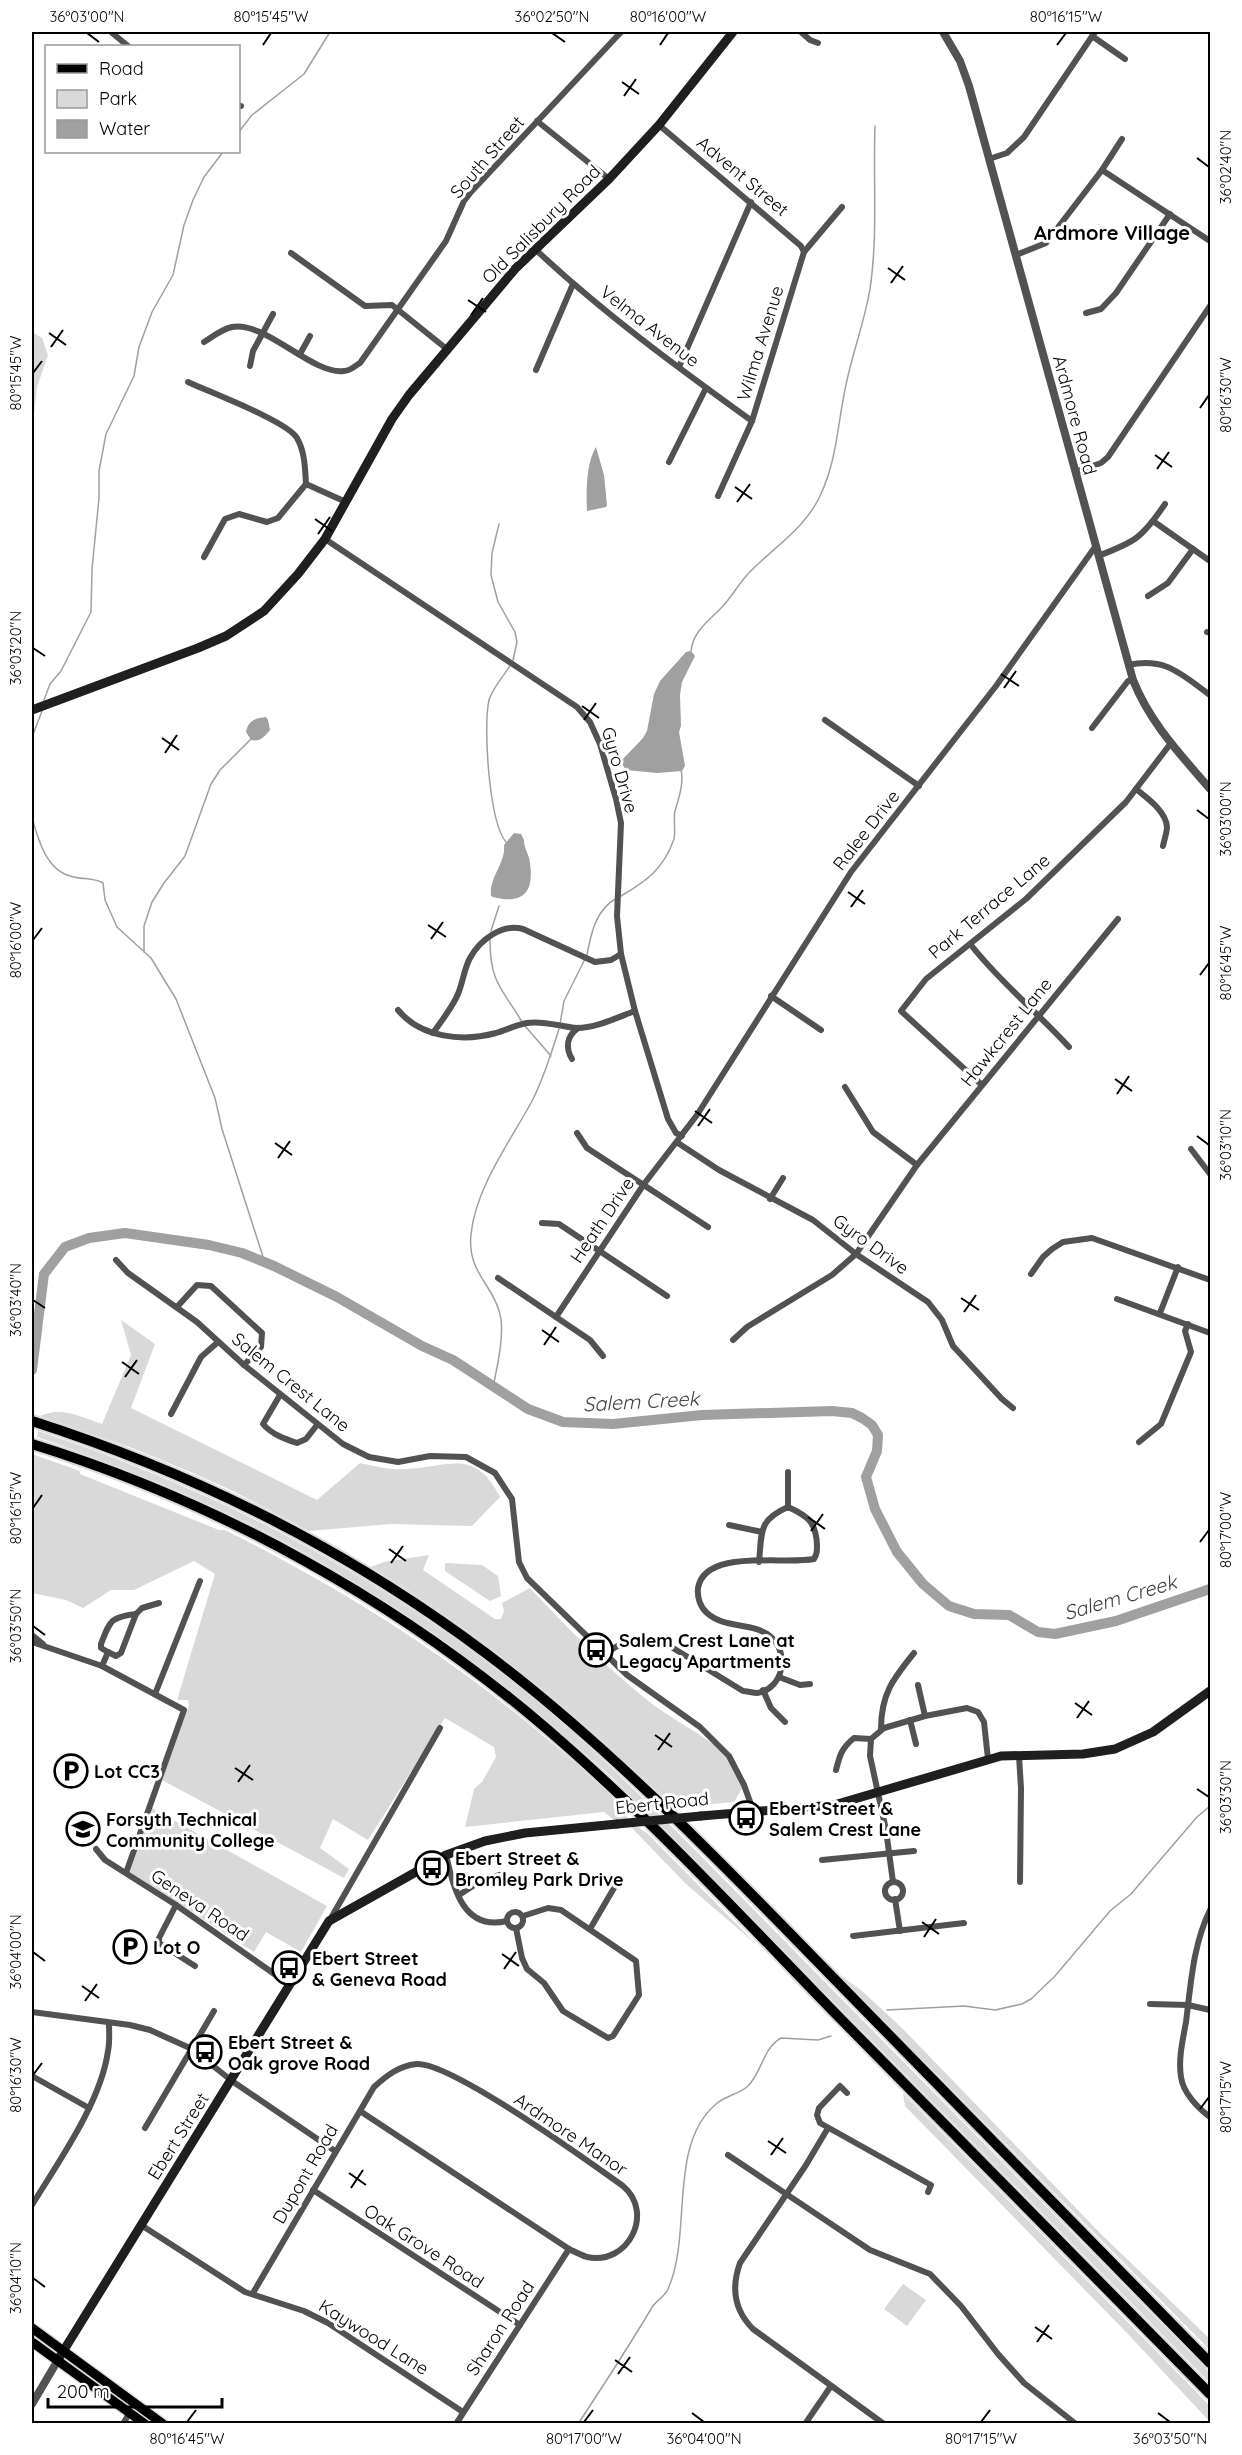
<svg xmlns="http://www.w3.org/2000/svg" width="1242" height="2455" font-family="Quicksand,sans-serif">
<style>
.green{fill:#d9d9d9}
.water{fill:#a0a0a0}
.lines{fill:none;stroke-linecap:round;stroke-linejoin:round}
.stream{stroke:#a0a0a0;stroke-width:1.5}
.river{stroke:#a0a0a0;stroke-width:10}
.primary-casing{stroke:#dbdbdb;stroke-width:12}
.motorway-casing{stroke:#dbdbdb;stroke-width:14}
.minor{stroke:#525252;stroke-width:6}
.tertiary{stroke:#525252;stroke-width:8}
.secondary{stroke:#1f1f1f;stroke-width:9}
.primary{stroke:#000;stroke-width:9}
.motorway{stroke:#000;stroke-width:10}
.secondary-bridge{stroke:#1f1f1f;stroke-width:9}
.ticks{fill:none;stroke:#000;stroke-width:2}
.labels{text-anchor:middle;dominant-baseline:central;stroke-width:6;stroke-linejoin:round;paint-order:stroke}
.street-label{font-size:18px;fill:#000;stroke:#fff}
.poi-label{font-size:18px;font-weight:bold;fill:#000;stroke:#fff;text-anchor:start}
.neighbourhood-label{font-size:20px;font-weight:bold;fill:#000;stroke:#fff}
.water-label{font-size:20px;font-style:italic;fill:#414141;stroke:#fff}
.neatline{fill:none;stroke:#000;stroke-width:2}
.ticks-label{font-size:15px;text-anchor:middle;fill:#000}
</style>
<rect width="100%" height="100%" fill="#fff"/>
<g class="green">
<path d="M32,332L42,338L48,355L37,387L32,430Z"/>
<path d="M121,1320L155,1344L131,1408L317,1500L360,1463C374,1466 388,1470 402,1469C446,1469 474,1445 500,1497L472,1526L391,1524L309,1531L233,1491L188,1471L132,1448L40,1416C62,1406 81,1417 102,1424L131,1355Z"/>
<path d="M38,1431C233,1495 416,1594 570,1730C614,1769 656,1811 698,1853L1210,2373V2383L613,1778C495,1672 367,1578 223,1511C162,1482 100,1459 37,1437Z"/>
<path d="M32,1454L80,1471V1474L219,1530H225C343,1589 453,1658 554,1745C579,1767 611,1790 628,1819L614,1820L604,1812L465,1827L474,1789L482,1782L496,1757L494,1747L445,1718L368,1840L333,1819L320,1848L349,1869L344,1878L162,1780L189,1705L188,1700H177L215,1574L194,1561L134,1590H111L83,1608L66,1600L32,1593Z"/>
<path d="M429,1555L423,1570L495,1619H501L504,1611L502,1603L530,1588C567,1628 608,1669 651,1703C685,1729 725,1742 746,1782L734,1802L679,1807L683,1813L672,1805C576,1714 485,1636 371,1567L384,1562Z"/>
<path d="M445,1563L482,1565L498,1576L501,1596L490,1601L445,1571Z"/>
<path d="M152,1808L327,1906L301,1952L266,1932L254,1952L130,1872Z"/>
<path d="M631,1827H638L648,1834L757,1945L686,1884Z"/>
<path d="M838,1974L861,1990L902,2028L1101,2234L1210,2339V2350Z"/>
<path d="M903,2093L1210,2406V2422L1128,2334L905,2106Z"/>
<path d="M903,2284L926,2300L907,2326L884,2309Z"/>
</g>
<g class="water">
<path d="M596,447L604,475L607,505L606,507L587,511C586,491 586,464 596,447Z"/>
<path d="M691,651L695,656L682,682L680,695L681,726L679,732L685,766L682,771L657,773L626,770L622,764L623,759L643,738L647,731L654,694L660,681L686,652Z"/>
<path d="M266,717L268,720L270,730C264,737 260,742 251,740L246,732C248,721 255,718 266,717Z"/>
<path d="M514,833L521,834L524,840C524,847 527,851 529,858C535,888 527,906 493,897L491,896C489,877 506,863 504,845Z"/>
</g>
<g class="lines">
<g class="stream">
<path d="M238,133L252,115L304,74L330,32"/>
<path d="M499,524L492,553L491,575L498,602L515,632L517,642L513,660"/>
<path d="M691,651C693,631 709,621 722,607C731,598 738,585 747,575C771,549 805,529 820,496C836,462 837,431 844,395C850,359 864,325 870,289C878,236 873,180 875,126"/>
<path d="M44,700L50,684L61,671L91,612L92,569L99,498V471L106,434L134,376L139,347L152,312L173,275L184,225L193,200L204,177L223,152"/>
<path d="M32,737L42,711"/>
<path d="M32,818C38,839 46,869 70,876C81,880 93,877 103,883L105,900L117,927L151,958L176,999L215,1098L222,1129L265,1263"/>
<path d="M506,842C489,822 483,726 489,700C493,687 504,676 511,664"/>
<path d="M621,896C647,881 664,868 674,839C676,830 673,820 675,811C679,797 684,783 681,770"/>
<path d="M491,931L499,906"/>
<path d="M490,940C490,983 502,988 522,1022"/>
<path d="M144,952V926L152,902L164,883L185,856L211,784L220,770L252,738"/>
<path d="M587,955C591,933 596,909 617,898"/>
<path d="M560,1024L564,1001L585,959"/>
<path d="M525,1026L551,1056"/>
<path d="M493,1387C497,1368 505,1333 500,1314C493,1284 467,1273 471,1234C476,1187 510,1142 532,1101C544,1078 551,1054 559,1029"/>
<path d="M887,2010L964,2006L995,2010L1022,2004L1031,1999L1055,1976L1110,1911L1131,1894L1197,1817L1210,1806"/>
<path d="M578,2424C603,2386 628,2348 651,2309C655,2301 665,2297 668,2289C693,2233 667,2146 716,2104C725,2096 739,2094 748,2086C762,2072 763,2048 781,2038L818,2040L831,2036"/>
</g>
<path class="river" d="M32,1370L44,1274L65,1247L89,1238L125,1233L209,1245L242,1253L274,1266L337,1297L422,1346L453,1360L528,1409L563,1422L613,1424L702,1415L832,1411L852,1413L862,1418L872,1425L878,1435L877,1451L866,1477L875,1509L897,1552L923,1584L949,1606L974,1614L1009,1615L1038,1632L1055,1634L1116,1621L1210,1589"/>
<g class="primary-casing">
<g id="primary">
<path d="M32,2328L163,2424"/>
<path d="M32,2342L145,2424"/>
</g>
</g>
<g class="motorway-casing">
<g id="motorway">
<path d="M32,1421C194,1473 350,1551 487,1654C622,1756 738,1881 856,2001C974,2122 1092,2242 1210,2363"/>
<path d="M32,1444C219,1502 398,1601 547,1729C648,1816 739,1914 832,2010C958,2138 1084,2266 1210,2394"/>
</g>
</g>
<g class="minor">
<path d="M111,32L128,46"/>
<path d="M801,32L810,40L818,43"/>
<path d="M1092,36L1125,59"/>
<path d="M238,105L241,106"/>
<path d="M537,121L609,179"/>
<path d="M659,125L801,246L804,252"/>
<path d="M989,159L1007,153L1024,137L1095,32"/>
<path d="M1102,170L1210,241"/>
<path d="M535,249C602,312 677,367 752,421"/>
<path d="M291,253L365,306L392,305L448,350"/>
<path d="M1016,255L1046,243L1102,170L1122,139"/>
<path d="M1086,313L1101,309L1116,293L1170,214"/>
<path d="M204,342C212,337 222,329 232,327C266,321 312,375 344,371C350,371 355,366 360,363L446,241L464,201L471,192L621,32"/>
<path d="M300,354L310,336"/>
<path d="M250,366L253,351L273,314"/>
<path d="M679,367L751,202"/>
<path d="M536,370L573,284"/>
<path d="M188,382C209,392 287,421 297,438C305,452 305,468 306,484L346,502"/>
<path d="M669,462L706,388"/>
<path d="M1075,472L1101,463L1108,457L1210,306"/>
<path d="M718,496L752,421L804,252L842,207"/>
<path d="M1153,521L1210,561"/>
<path d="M325,539L577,707L590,722L600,744L616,799L621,823L617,916L621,954L635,1011L668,1119L676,1133L682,1136"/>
<path d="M1098,556C1135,542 1142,538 1165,504"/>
<path d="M204,557L225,519L239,514L267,522L278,518L306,484"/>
<path d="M1148,596L1168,583L1193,549"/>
<path d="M1207,632L1210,633"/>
<path d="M1128,665C1166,657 1181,674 1210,695"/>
<path d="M825,720L919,786"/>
<path d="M1092,728L1128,681L1133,680"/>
<path d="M1136,789C1147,798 1166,811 1167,827C1167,832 1164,841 1163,846"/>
<path d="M971,945C1000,982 1037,1012 1069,1047"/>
<path d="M771,996L821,1030"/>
<path d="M398,1010C421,1038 463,1042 496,1033C506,1030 516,1025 527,1023C544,1020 561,1027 577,1028C596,1028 618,1017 635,1011"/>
<path d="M433,1033C442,1020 452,1008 458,994C463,982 464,969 470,958C480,940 502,923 523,929L595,962L611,960L621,954"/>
<path d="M572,1059C565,1047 567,1036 578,1028"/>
<path d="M982,1085L901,1011L926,979L1026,899L1126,802L1171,743"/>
<path d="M845,1087L873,1132L917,1165"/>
<path d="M577,1133L587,1148L708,1227"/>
<path d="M678,1143L719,1170L813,1220L856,1254L928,1302L942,1320L953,1346L1002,1399L1013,1408"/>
<path d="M1191,1149L1210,1174"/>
<path d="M770,1199L783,1178"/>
<path d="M542,1223L559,1224L667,1296"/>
<path d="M116,1260L128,1273L197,1322L244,1365L343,1444L369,1457L398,1462L430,1456L466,1457L495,1473L512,1499L519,1562L527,1578L627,1675L700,1727L729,1756L744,1785L753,1810"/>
<path d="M1031,1274L1043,1257L1052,1249L1063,1242L1092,1238L1210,1280"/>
<path d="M498,1278L590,1340L603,1356"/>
<path d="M1117,1299L1210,1333"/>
<path d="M177,1307L197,1285L211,1286L262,1333L261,1347L244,1365"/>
<path d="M1160,1313L1178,1267"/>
<path d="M556,1317L644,1184L697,1115L851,872L996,686L1095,547"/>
<path d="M733,1340L747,1327L832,1275L856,1254L917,1165L1118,919"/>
<path d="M280,1395L263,1424C271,1434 285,1439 297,1443L306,1439L317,1425"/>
<path d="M171,1414L201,1357L218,1342"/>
<path d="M1139,1442L1161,1424L1191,1352L1185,1331L1188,1324"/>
<path d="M788,1472V1507"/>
<path d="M729,1525L762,1532"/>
<path d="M32,1635L43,1644"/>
<path d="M32,1642L102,1666L184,1710L126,1873"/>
<path d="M108,1652L101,1648V1644C110,1621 110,1617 136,1614"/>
<path d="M605,1654C623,1641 638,1634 660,1640L743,1691C747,1691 753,1693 757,1693C784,1689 790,1652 770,1636C752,1622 725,1629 707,1613C700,1607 697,1597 698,1588C705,1548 784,1565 814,1559C817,1554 817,1551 817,1545C816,1522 808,1516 788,1507C758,1520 762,1532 759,1562"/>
<path d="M102,1666L108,1652L116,1656L121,1653L136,1614L142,1608L159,1603"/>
<path d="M779,1677L800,1685L810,1684"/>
<path d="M918,1685L925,1716"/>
<path d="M763,1690L771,1708L785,1722"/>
<path d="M155,1694L200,1581"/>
<path d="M910,1720L916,1744"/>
<path d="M881,1729C881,1694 893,1679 914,1653"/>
<path d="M1019,1756L1021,1788L1020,1882"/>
<path d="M836,1770C840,1754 842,1748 854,1738L871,1739"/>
<path d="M96,1849L105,1860L176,1905L290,1985"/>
<path d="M446,1855C454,1889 463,1931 507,1921"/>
<path d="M822,1860L914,1851"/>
<path d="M893,1882L886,1830L870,1756L871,1739L884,1728L925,1716L967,1708L978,1712L984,1722L988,1759"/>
<circle cx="894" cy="1891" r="9"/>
<path d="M459,1895L482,1880L500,1875"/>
<path d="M895,1899L900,1931"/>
<path d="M176,1905L159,1938V1943L195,1966"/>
<path d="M1210,1910C1193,1945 1191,1983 1186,2022C1183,2039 1178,2059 1181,2077C1183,2093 1198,2108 1210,2117"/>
<circle cx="515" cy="1920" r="8"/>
<path d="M331,1918L440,1728"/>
<path d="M516,1928L522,1958L527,1969L544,1983L563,2011L608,2038L613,2036L639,1995L636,1961L561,1910L548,1908L523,1916"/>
<path d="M590,1929L614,1888"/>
<path d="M853,1936L964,1923"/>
<path d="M1150,2004L1188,2005L1210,2010"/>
<path d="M32,2012L130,2025L150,2030L192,2049L232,2081L335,2151"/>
<path d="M32,2076L89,2108"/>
<path d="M847,2093L840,2086L819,2108L817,2115L820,2123L931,2185L928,2192"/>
<path d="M145,2128L214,2011"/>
<path d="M828,2128L806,2165L740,2263C731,2288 734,2310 753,2329L884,2424"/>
<path d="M728,2155L870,2250L930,2274L961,2306L998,2354L1024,2383L1076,2424"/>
<path d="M313,2190L520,2325"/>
<path d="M32,2205C59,2161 101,2102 108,2051C110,2042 109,2032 109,2023"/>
<path d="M141,2225L245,2292L304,2311L328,2323L463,2412"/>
<path d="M253,2293L374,2087C386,2076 400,2065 417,2064C453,2063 588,2161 623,2186C655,2213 628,2266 587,2257C581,2255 575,2252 569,2249L360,2111"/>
<path d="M123,2424L130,2412"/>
<path d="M456,2424L569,2249"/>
<path d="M805,2424L831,2386"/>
</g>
<g class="tertiary">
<path d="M943,32L960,61L969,86L1133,680C1150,723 1181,755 1210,789"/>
<path d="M32,2404L58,2360"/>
</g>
<g class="secondary">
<path d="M32,710L198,648L226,636L264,611L298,574L325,539L392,419L409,395L515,269L609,179L659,125L733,32"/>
<path d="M701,1816L834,1805L1001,1756L1083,1754L1115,1749L1153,1732L1210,1691"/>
<path d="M59,2358L329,1921L446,1855L485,1841L525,1833L617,1824"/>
</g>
<use href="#primary" class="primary"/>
<use href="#motorway" class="motorway"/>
<path class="secondary-bridge" d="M617,1824L701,1816"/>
</g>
<path class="ticks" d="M87,33L99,42M552,33L565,42M263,45L271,33M660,45L668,33M1057,45L1066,33M622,82L639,94M624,96L636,79M1197,158L1209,167M888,268L905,280M891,283L903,266M468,300L486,312M471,315L483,298M49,333L66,345M51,347L63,330M33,373L42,361M1200,408L1209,395M1155,455L1172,467M1157,469L1169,452M735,487L752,499M737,502L750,484M315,519L332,531M318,534L330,517M33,648L45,656M1001,674L1019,686M1004,688L1016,671M582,706L599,718M584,720L596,703M162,738L179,750M165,753L177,735M1197,810L1209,819M848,892L865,904M851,907L863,890M428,925L446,937M431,939L443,922M33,940L42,928M1200,975L1209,963M1115,1079L1132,1091M1117,1094L1129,1076M695,1111L712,1123M698,1126L710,1109M1197,1136L1209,1145M275,1143L292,1155M278,1158L290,1141M961,1298L979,1310M33,1300L45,1308M964,1312L976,1295M542,1330L559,1342M544,1345L556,1327M122,1362L139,1374M125,1377L137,1360M33,1508L42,1495M808,1517L825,1529M811,1531L823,1514M1200,1542L1209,1530M389,1549L406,1561M391,1563L403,1546M33,1626L45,1635M1075,1703L1092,1715M1077,1718L1089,1701M655,1735L672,1747M658,1750L670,1733M235,1768L253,1780M238,1782L250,1765M1197,1789L1209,1797M922,1922L939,1934M924,1937L936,1919M33,1952L45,1961M502,1954L519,1966M504,1969L516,1952M82,1986L99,1998M85,2001L97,1984M33,2075L42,2063M1200,2109L1209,2097M768,2141L786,2153M771,2155L783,2138M349,2173L366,2185M351,2188L363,2170M33,2278L45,2287M1035,2327L1052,2339M1037,2342L1049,2325M615,2360L632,2372M618,2374L630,2357M692,2413L704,2422M1158,2413L1170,2422M187,2422L196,2410M584,2422L593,2410M981,2422L990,2410"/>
<defs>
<g id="bus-ring" transform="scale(1.725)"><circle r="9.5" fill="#fff" stroke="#000" stroke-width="1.5"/><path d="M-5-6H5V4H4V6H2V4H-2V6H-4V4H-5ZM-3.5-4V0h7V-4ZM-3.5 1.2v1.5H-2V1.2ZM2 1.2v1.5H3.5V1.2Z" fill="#000"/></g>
<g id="parking-ring" transform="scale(1.725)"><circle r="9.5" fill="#fff" stroke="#000" stroke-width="1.5"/><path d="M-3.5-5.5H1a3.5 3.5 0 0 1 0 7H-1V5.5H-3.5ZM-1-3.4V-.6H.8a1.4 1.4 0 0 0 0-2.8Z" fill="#000"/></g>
<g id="university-ring" transform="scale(1.725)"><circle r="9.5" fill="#fff" stroke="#000" stroke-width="1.5"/><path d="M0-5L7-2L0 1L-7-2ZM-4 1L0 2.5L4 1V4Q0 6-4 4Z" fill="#000"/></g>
</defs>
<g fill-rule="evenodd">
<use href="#bus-ring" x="596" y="1650"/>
<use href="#parking-ring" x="71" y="1771"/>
<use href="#bus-ring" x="746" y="1818"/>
<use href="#university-ring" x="83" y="1829"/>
<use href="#bus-ring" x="432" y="1868"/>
<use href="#parking-ring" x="130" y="1947"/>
<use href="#bus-ring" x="289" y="1968"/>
<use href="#bus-ring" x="205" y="2052"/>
</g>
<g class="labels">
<g class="street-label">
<text transform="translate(487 157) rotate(-49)">South Street</text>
<text transform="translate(743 176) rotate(40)">Advent Street</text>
<text transform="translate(541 224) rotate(-45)">Old Salisbury Road</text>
<text transform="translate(650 326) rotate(38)">Velma Avenue</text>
<text transform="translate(760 343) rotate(-73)">Wilma Avenue</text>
<text transform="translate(1075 415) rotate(75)">Ardmore Road</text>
<text transform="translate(620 770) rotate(74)">Gyro Drive</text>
<text transform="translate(866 830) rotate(-52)">Ralee Drive</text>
<text transform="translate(989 906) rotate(-40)">Park Terrace Lane</text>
<text transform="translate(1006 1032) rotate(-51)">Hawkcrest Lane</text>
<text transform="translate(602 1220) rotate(-56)">Heath Drive</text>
<text transform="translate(871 1244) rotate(36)">Gyro Drive</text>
<text transform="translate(291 1382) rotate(39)">Salem Crest Lane</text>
<text transform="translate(662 1803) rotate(-6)">Ebert Road</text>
<text transform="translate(200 1905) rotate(34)">Geneva Road</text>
<text transform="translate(571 2134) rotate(34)">Ardmore Manor</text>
<text transform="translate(178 2136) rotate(-58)">Ebert Street</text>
<text transform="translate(305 2174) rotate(-60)">Dupont Road</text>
<text transform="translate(424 2246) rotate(33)">Oak Grove Road</text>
<text transform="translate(500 2328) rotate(-57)">Sharon Road</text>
<text transform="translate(374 2337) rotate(32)">Kaywood Lane</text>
</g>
<g class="poi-label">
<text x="619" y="1640">Salem Crest Lane at<tspan x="619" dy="21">Legacy Apartments</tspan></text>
<text x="94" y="1771">Lot CC3</text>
<text x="769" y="1808">Ebert Street &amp;<tspan x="769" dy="21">Salem Crest Lane</tspan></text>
<text x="106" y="1819">Forsyth Technical<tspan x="106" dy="21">Community College</tspan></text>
<text x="455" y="1858">Ebert Street &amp;<tspan x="455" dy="21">Bromley Park Drive</tspan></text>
<text x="153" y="1947">Lot O</text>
<text x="312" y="1958">Ebert Street<tspan x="312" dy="21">&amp; Geneva Road</tspan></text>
<text x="228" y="2042">Ebert Street &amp;<tspan x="228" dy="21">Oak grove Road</tspan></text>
</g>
<g class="neighbourhood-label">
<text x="1112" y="232">Ardmore Village</text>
</g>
<g class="water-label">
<text transform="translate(641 1401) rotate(-3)">Salem Creek</text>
<text transform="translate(1120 1597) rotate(-16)">Salem Creek</text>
</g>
</g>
<rect width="1242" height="2455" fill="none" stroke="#ffffff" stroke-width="66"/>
<rect x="45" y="45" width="195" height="108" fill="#ffffff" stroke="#999999" stroke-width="1.5"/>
<rect x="57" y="64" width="30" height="9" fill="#000000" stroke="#999999" stroke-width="1.5"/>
<text x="99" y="75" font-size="18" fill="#000000">Road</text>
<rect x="57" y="90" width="30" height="18" fill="#d9d9d9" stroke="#999999" stroke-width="1.5"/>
<text x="99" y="105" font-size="18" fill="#000000">Park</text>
<rect x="57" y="120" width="30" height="18" fill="#a0a0a0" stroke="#999999" stroke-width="1.5"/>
<text x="99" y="135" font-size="18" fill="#000000">Water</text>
<path d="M48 2398v9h174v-9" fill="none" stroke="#000000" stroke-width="3"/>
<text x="57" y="2398" font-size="18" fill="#000000" stroke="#ffffff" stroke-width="4.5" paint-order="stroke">200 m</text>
<rect x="33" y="33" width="1176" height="2389" class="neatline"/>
<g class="ticks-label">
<text x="87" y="22">36°03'00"N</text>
<text x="271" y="22">80°15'45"W</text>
<text x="552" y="22">36°02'50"N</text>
<text x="668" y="22">80°16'00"W</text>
<text x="1066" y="22">80°16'15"W</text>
<text transform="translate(1226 167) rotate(-90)" y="5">36°02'40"N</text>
<text transform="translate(16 373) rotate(-90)" y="5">80°15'45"W</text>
<text transform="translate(1226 395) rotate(-90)" y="5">80°16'30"W</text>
<text transform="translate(16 648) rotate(-90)" y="5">36°03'20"N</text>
<text transform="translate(1226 819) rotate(-90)" y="5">36°03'00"N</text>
<text transform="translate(16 940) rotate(-90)" y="5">80°16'00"W</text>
<text transform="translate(1226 963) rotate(-90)" y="5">80°16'45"W</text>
<text transform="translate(1226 1145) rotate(-90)" y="5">36°03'10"N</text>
<text transform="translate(16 1300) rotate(-90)" y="5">36°03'40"N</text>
<text transform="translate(16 1508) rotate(-90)" y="5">80°16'15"W</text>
<text transform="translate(1226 1530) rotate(-90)" y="5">80°17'00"W</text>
<text transform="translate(16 1626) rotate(-90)" y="5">36°03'50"N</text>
<text transform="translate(1226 1797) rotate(-90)" y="5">36°03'30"N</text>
<text transform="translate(16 1952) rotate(-90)" y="5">36°04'00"N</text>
<text transform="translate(16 2075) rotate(-90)" y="5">80°16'30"W</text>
<text transform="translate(1226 2097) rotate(-90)" y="5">80°17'15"W</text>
<text transform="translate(16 2278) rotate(-90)" y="5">36°04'10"N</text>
<text x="187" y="2444">80°16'45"W</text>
<text x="584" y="2444">80°17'00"W</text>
<text x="704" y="2444">36°04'00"N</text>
<text x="981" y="2444">80°17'15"W</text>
<text x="1170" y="2444">36°03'50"N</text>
</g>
</svg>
